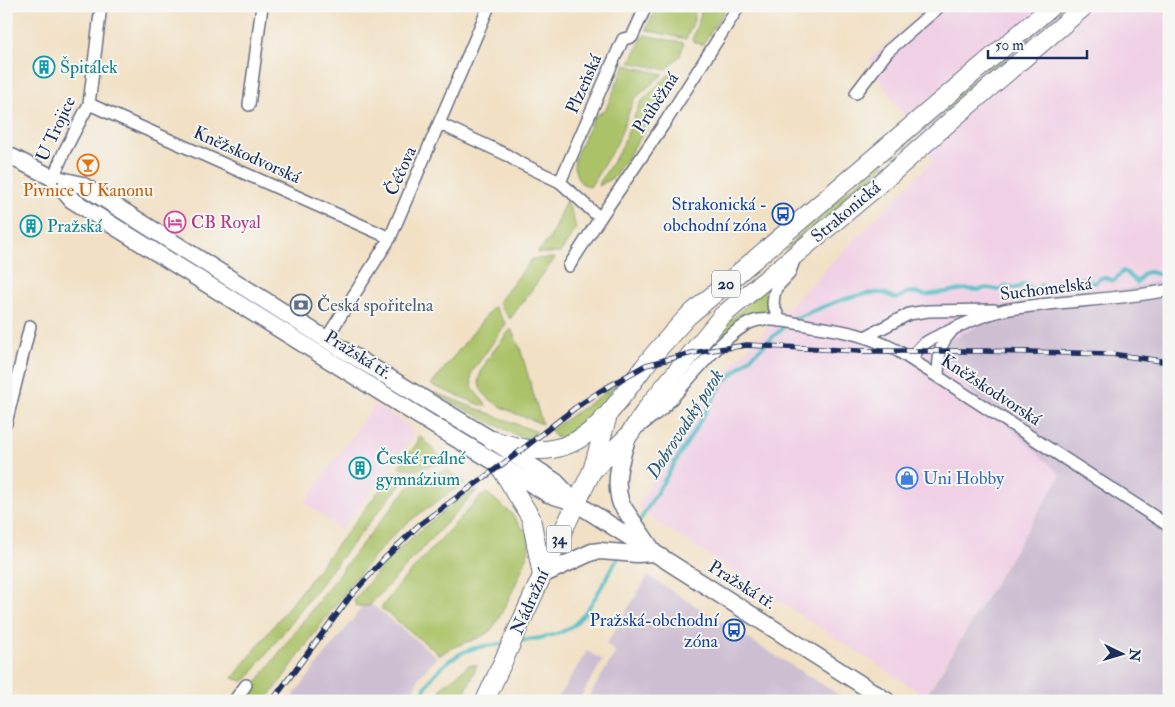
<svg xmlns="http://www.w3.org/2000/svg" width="1175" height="707" font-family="'IM FELL Double Pica',serif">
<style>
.built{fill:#f0d0e5}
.industrial{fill:#cebed2}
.green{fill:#abc267;stroke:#637862}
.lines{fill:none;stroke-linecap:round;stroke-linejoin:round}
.stream{stroke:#4bbac1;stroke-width:4}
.street-casing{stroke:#666d82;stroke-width:14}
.secondary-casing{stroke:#666d82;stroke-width:19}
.primary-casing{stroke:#666d82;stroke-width:20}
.street{stroke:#fff;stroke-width:11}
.secondary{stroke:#fff;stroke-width:16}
.primary{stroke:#fff;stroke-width:18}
.rail-casing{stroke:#1b2f5e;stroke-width:5.5}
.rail{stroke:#f6f6f2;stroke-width:4;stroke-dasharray:11;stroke-linecap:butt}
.labels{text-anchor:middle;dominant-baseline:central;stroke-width:4;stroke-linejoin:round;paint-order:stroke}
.shield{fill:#f6f6f2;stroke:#5d6b8a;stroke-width:1}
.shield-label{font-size:16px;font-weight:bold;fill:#1b2f5e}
.culture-label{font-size:18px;fill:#0d838f;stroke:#f6f6f2;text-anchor:start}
.street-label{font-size:18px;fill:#1b2f5e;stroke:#f6f6f2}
.food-label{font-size:18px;fill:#c56008;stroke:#f6f6f2}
.transit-label{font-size:18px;fill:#164399;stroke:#f6f6f2;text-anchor:end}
.hotel-label{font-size:18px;fill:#b23c85;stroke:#f6f6f2;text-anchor:start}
.service-label{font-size:18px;fill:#4e5e75;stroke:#f6f6f2;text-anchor:start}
.shop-label{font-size:18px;fill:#366cbe;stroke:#f6f6f2;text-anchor:start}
.water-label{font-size:19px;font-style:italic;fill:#29597c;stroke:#f6f6f2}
</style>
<rect width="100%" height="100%" fill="#f6f6f2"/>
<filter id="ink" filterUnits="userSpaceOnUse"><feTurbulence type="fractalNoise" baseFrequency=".02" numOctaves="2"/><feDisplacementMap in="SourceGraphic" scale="10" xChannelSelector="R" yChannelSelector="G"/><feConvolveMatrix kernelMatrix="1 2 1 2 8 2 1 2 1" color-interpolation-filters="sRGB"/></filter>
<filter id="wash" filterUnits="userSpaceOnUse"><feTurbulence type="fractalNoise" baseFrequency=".0096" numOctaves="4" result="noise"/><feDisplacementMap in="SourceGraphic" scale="20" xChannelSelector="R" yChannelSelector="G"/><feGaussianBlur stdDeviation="1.12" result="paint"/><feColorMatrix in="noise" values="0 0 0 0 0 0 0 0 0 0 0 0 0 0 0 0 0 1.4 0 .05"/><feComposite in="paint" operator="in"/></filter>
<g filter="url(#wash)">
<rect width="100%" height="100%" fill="#f1e0c4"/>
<g class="built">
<path d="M931,6H1169V279L997,317L943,366L1062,474L925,696L657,522L638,507L699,398L933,160L883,85L869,60Z"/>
<path d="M375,404L411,427L413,437L341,530L305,502Z"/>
</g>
<g class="industrial">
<path d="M1169,279V690L1162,701H923L1061,475L943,366L947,341L997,317Z"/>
<path d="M648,576L734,630L849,701H586L616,652L606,644Z"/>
<path d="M367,601L437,657L420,676L407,701H289Z"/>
<path d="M587,651L603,660L578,701H556Z"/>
</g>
<g class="green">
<path d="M657,6H694V20L686,39L646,30Z"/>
<path d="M702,6H728L702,45L692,40L700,17Z"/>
<path d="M1058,6H1065L893,157L890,153Z"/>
<path d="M644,35L684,43L680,56L666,70L630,62Z"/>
<path d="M625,65L663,74L634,99L617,143L590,187L581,183L578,179L574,167L575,158L593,118L606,109Z"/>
<path d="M668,75L679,78L615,176L599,186L601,180L621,149L640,103Z"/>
<path d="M882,161L885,165L876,174L785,251L808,225Z"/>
<path d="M566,200L573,216L576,229L560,253H537L550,238Z"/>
<path d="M555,258L510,319L498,303L532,259Z"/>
<path d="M782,273L768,302L771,315L759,316L650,412L705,343Z"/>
<path d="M494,306L506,324L472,372C469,391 477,392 487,406L481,405L431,385Z"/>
<path d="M511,329L520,348L542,424C526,417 470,401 480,375C486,358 500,343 511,329Z"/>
<path d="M616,385C601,407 585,432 557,438L551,430Z"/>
<path d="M433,393H436L537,432L528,439L516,435Z"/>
<path d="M419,435L445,462L444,463L423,467L418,470L398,467L418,442Z"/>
<path d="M447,470L466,482C440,500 412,516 390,539C343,589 306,647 266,701H252L253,698L250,691L358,549L405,491L423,476Z"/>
<path d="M394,472L413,474L405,479L343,555L248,678L242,681L233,678Z"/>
<path d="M477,490L369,606H356L354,600L392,555L428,524L468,493Z"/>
<path d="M487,493L511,513L522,529H527C528,535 530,542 529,548C527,562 498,625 489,632C474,642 454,644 440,655L381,608L401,582L480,497Z"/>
<path d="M469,665H477L461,701H435L443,686Z"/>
</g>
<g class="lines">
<g class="stream">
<path d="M793,319C822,308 851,292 882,293C888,293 891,298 896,298C900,299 903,295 906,293C913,291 919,293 925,295L966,289L978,290L987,288L999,290L1006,286L1015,288L1020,287L1023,284L1028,285L1032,289H1036L1041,285L1049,289L1060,281C1073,287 1072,285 1083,278L1088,279L1091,283H1095L1098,279L1103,277L1114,281L1123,271L1127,273L1137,283L1144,273L1149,272L1162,275L1169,270"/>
<path d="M639,522L723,383L788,323"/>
<path d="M519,641C535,639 553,637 568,629C588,617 606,577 619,556"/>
<path d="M419,701C427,679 445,660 466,651C478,646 492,645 505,644"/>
</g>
</g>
</g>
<g filter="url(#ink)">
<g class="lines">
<g class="street-casing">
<g id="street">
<path d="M856,93L888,51L940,6"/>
<path d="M89,104L390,238"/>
<path d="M249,105L262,6"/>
<path d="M440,124L505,154L518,162L560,182L600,218L666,121L739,6"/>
<path d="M53,178L64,152L89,104L101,6"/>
<path d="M560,182L623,39L632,37L646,6"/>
<path d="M569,266L600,218"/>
<path d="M780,321L773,304L774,295L776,288L789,274L796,255"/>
<path d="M867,336L909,314L928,311L994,310"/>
<path d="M326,339L390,238L489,6"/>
<path d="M911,359C922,342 929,340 947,332C963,324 987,314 1004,310C1059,300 1114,301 1169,290"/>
<path d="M938,376C939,358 938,345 951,332"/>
<path d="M6,423L30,326"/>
<path d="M641,426C648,420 655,415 662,409C684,388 729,324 759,320C776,318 794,323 811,326C846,331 867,335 898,351L1169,526"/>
<path d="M234,701L246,685"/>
</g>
</g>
<g class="secondary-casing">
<g id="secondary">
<path d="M6,154L53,178L82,185L337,346L492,440L556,482L576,503L887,701"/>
<path d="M53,178L72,200L435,426L548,494L574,502"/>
<path d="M628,436C621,459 613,480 621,504L651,548"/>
<path d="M542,575L592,552L600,551L637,554L654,553"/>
</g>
</g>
<g class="primary-casing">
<g id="primary">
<path d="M492,440C511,445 532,453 552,449C596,442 619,399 644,367C657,349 673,333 687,317L1052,6"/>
<path d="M499,465L531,518L542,575"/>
<path d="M592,471L628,436L650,404L722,316L874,189L955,117L1085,6"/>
<path d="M485,701L557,543L592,471L608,415"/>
</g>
</g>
<use href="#street" class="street"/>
<use href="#secondary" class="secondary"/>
<use href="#primary" class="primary"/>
<g class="rail-casing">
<path id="rail" d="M272,701L349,598L383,560L419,525L515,455L575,408L599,392L646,365L692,353L747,345L859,351H984L1111,354L1169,362"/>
</g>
<use href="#rail" class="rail"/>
</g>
</g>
<defs>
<g id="building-ring" transform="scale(1.125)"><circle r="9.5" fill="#f6f6f2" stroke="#0f9aa8" stroke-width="1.5"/><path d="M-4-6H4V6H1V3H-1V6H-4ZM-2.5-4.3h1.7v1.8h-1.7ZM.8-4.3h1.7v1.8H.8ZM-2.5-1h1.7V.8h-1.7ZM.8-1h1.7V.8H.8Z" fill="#0f9aa8"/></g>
<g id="bar-ring" transform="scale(1.125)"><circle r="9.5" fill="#f6f6f2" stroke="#e8710a" stroke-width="1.5"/><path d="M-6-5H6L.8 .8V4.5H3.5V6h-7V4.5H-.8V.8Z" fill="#e8710a"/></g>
<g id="bus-ring" transform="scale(1.125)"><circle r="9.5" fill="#f6f6f2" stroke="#1a4fb4" stroke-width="1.5"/><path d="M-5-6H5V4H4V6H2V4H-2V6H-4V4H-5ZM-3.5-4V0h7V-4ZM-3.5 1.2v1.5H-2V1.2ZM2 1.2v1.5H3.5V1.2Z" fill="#1a4fb4"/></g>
<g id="hotel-ring" transform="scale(1.125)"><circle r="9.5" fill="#f6f6f2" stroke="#d1479c" stroke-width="1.5"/><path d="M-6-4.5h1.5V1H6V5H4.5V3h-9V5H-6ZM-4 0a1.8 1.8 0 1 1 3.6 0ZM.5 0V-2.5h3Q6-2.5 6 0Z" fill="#d1479c"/></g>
<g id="bank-ring" transform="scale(1.125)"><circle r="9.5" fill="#f6f6f2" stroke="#5c6f8a" stroke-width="1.5"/><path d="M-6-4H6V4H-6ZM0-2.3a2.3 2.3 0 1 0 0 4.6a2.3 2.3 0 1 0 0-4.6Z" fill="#5c6f8a"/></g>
<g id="shop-ring" transform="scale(1.125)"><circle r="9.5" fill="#f6f6f2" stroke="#3f7fe0" stroke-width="1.5"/><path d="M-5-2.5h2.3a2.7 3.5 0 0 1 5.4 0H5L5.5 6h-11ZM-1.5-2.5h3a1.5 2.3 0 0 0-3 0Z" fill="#3f7fe0"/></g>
</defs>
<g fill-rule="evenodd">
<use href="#building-ring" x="44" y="67"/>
<use href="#bar-ring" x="88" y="165"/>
<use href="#bus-ring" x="783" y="214"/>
<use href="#hotel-ring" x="175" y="222"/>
<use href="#building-ring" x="31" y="226"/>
<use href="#bank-ring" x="301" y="305"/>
<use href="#building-ring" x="360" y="468"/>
<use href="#shop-ring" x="907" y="478"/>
<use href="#bus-ring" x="734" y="630"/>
</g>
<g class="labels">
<g class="shield">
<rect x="712" y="270.5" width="28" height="27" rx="4"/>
<rect x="546.5" y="525.5" width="25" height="27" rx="4"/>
</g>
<g class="shield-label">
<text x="726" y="284">20</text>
<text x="559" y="539">34</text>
</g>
<g class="culture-label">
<text x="60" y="67">Špitálek</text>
<text x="47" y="226">Pražská</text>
<text x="376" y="458">České reálné<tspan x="376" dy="21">gymnázium</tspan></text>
</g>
<g class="street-label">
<text transform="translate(584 84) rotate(-66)">Plzeňská</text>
<text transform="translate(656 103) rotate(-57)">Průběžná</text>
<text transform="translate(56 129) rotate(-65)">U Trojice</text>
<text transform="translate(247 155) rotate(24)">Kněžskodvorská</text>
<text transform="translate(401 171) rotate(-66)">Čéčova</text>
<text transform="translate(846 212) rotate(-40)">Strakonická</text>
<text transform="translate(1046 289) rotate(-7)">Suchomelská</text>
<text transform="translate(358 355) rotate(32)">Pražská tř.</text>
<text transform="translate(991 390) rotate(33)">Kněžskodvorská</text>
<text transform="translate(742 585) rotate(32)">Pražská tř.</text>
<text transform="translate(530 602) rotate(-66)">Nádražní</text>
</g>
<g class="food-label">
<text x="88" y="190">Pivnice U Kanonu</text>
</g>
<g class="transit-label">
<text x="767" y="204">Strakonická -<tspan x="767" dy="21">obchodní zóna</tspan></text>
<text x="718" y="620">Pražská-obchodní<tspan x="718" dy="21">zóna</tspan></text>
</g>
<g class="hotel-label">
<text x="191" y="222">CB Royal</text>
</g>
<g class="service-label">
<text x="317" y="305">Česká spořitelna</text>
</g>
<g class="shop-label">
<text x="923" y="478">Uni Hobby</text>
</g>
<g class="water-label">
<text transform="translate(685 424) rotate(-57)">Dobrovodský potok</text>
</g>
</g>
<rect width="1175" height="707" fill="none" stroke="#f6f6f2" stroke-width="25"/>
<g transform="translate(1122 654) rotate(95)" stroke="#f6f6f2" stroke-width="4" paint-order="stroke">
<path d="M0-4L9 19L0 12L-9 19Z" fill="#1b2f5e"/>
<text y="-8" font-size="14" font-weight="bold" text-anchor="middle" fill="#1b2f5e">N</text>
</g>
<path d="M988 50v8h99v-8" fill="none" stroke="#1b2f5e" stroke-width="2.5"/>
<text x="995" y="50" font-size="15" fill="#1b2f5e" stroke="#f6f6f2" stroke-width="4" paint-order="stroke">50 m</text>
</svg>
